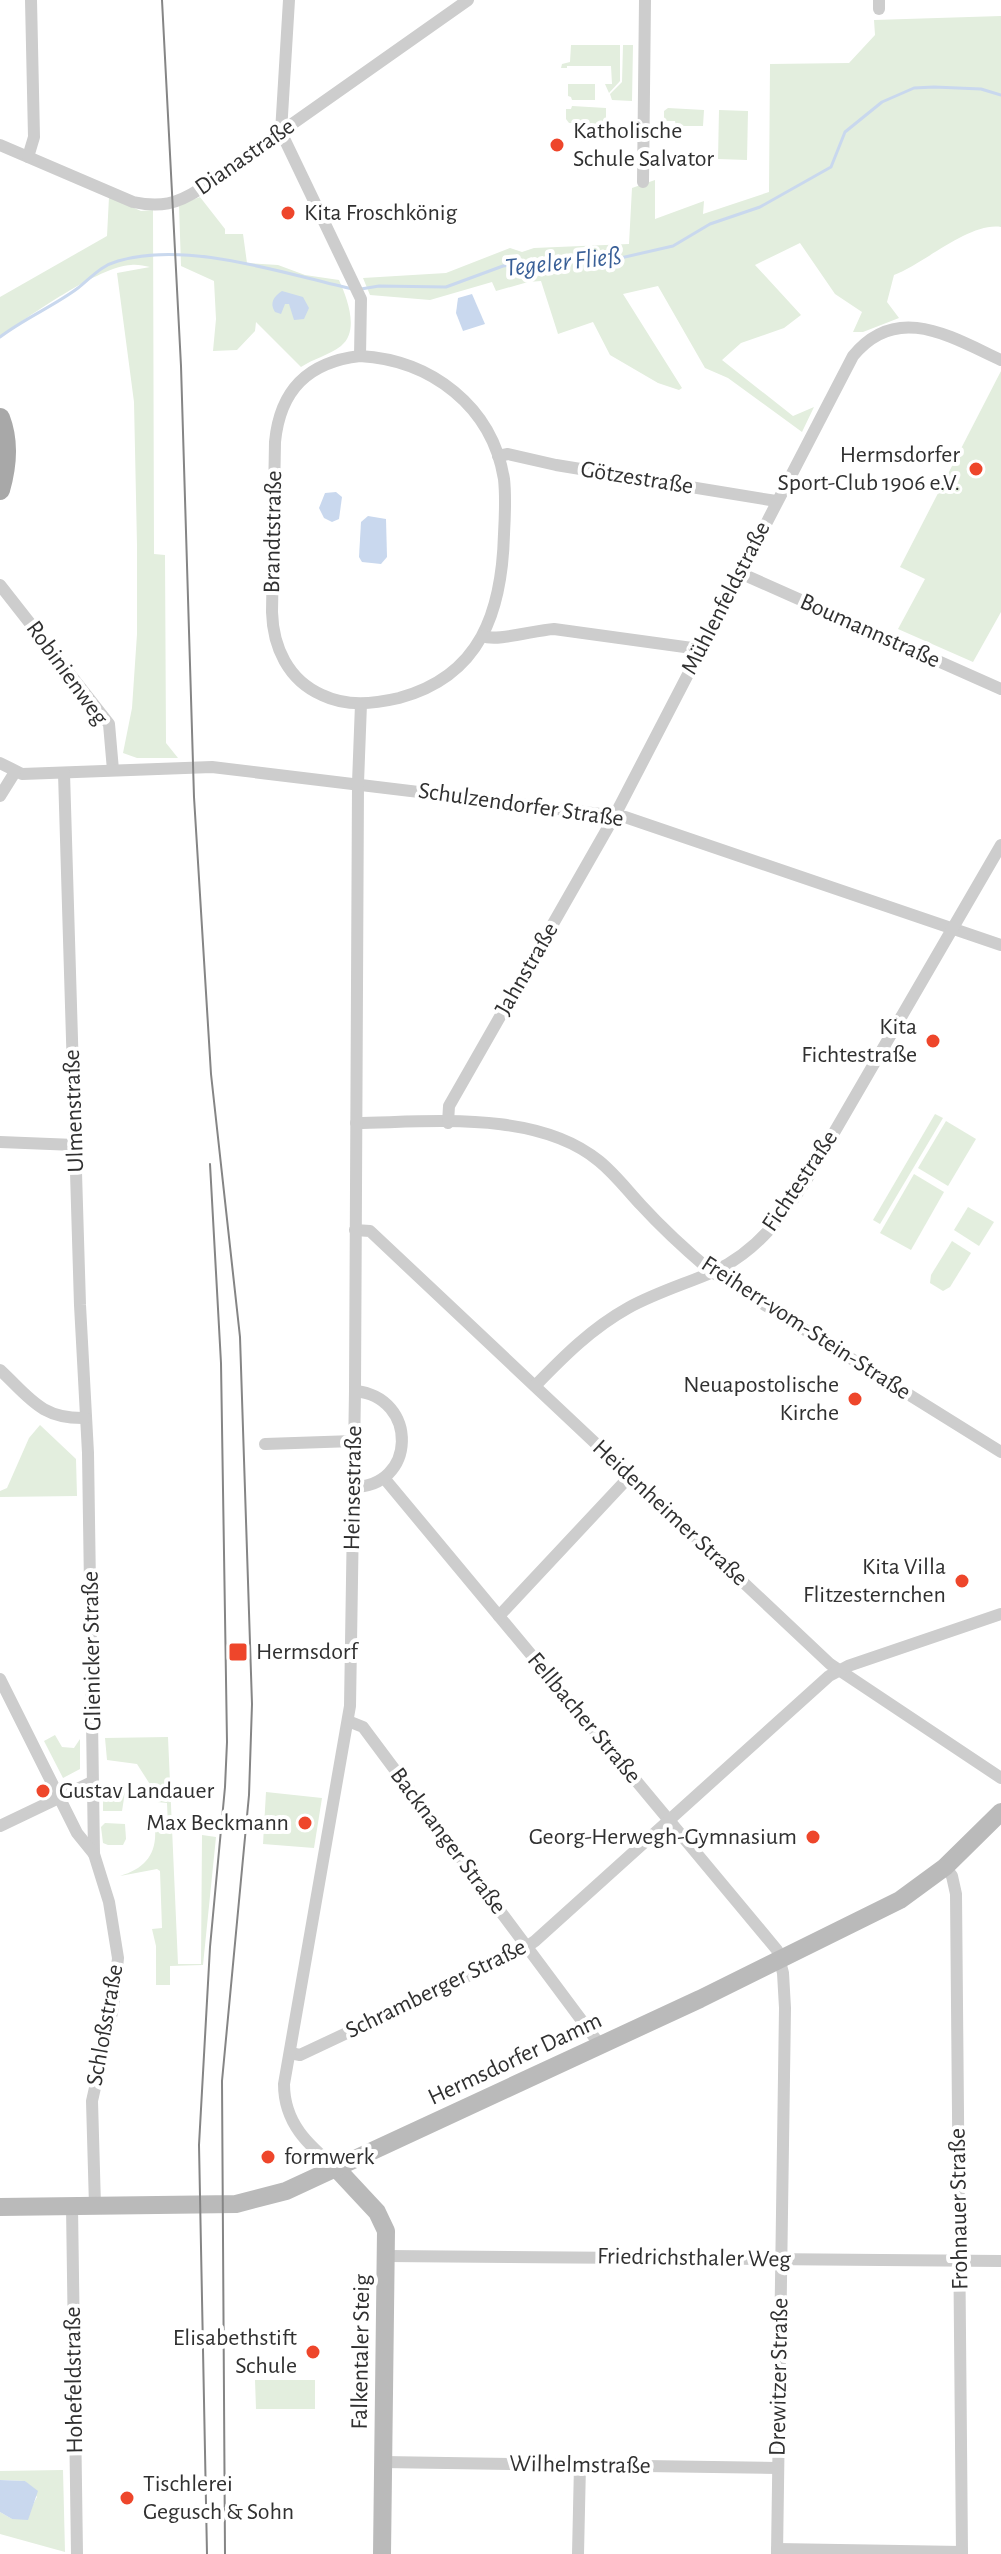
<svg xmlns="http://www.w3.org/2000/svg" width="1001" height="2554" font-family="'Alegreya Sans',sans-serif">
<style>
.green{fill:#e3eede}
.water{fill:#c9d8ee}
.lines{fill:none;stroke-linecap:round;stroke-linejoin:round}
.stream{stroke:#c9d8ee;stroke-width:3}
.street{stroke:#cdcdcd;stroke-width:12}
.secondary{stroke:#bababa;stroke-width:18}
.primary{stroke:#a8a8a8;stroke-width:20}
.tram{stroke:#858585;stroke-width:2}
.poi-dot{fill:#ee462b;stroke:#fff;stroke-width:3}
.labels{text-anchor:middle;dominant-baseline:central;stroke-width:8;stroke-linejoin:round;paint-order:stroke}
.poi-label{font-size:24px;fill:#303030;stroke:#fff;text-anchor:end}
.street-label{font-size:24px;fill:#303030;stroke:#fff}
.water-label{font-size:26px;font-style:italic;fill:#395f97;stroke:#fff}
</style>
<rect width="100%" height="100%" fill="#fff"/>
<g class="green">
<path d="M1001,16V227C969,222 924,264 894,275L887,302L899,318L863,332H853L862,312L835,294L800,243L755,265L801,315L784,328L741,343L722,360L793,416L814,407L802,432L728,378L705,368L658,286L623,294L682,388L679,390L658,383L610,355L593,322L558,334L541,281L528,282L496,291L492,282L430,300L370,295L363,278L446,273L510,248L522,252L534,248L629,244L632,188L655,180V219L704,201L703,214L769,192L770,64L849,63L875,35L874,20Z"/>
<path d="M571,45H620V81L609,93L605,84H612L611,66H567V68H561L562,64L570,62Z"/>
<path d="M623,45H633L632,101L612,100L610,94L622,82Z"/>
<path d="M568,84H595V100H572L571,97L568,96Z"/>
<path d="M572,106L606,108V120L602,124L569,123L566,119V109H571Z"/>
<path d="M668,108L704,110L703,126H676L675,121H664V111Z"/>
<path d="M719,110L748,111L747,160L718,159Z"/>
<path d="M109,197L141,211L153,210L154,554L165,555L166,743L178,758H137L123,753L132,708L137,634V545L134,402L117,273L150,267C144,266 137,264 131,265C100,266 27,317 0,337V297L107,236Z"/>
<path d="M200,197L225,229V234H243L247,263L278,265L305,275L339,280C347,298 360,331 341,346C329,355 313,359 301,367L256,322L255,331L237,350L213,351L216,319L214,281L181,266L179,205Z"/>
<path d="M1001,371V612L973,662L898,629L925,579L900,567Z"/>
<path d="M935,1114L943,1118L880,1224L873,1220Z"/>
<path d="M946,1121L976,1139L948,1186L918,1168Z"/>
<path d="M914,1174L944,1192L911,1250L880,1233Z"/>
<path d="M968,1207L994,1222L979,1246L954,1230Z"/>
<path d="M952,1241L971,1253L950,1287L943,1291L930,1283L931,1275Z"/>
<path d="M40,1425L76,1459L77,1496L0,1497V1491L7,1488L29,1438Z"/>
<path d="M55,1735L62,1747L74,1748L80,1739V1769L63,1778L44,1741Z"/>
<path d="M168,1737L178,1964H201L202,1835L216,1837L203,1965L170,1966V1985H156V1946L152,1929L162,1928L160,1871L157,1869L120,1876C144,1869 157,1855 155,1829L168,1827L167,1803L157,1802L153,1789L137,1764L107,1760L105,1738Z"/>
<path d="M109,1786L119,1787L125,1792L122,1811H103V1789Z"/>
<path d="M266,1792L322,1798L314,1848L263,1844Z"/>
<path d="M105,1823L125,1824L126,1839L123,1845H108L103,1843L101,1827Z"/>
<path d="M255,2380H315V2409H256Z"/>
<path d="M63,2470L65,2552L0,2534V2512L12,2519L32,2506L37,2497L25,2481L0,2480V2471Z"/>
</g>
<g class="water">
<path d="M282,291L303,297L309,308L304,319L294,320L289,304H285L281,314L275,312C269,303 274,296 282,291Z"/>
<path d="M472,294L485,324L463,331L456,313L458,298Z"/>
<path d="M336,492L342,497L339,519L332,522L324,518L319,508L325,493Z"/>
<path d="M368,516L386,519L387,557L381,564L362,562L359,557L361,522Z"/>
<path d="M0,2480L25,2481L38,2491L28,2520L12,2519L0,2512Z"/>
</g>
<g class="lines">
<g class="stream">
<path d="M361,289L379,286L446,287L503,266L557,260L603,262L673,246L710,224L760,207L831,167L845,132L882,102L914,88L934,87L981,89L1001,95"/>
<path d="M0,337C25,318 54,306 78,288C92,277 100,266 118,261C188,240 284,274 353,289"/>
</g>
<g class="street">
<path d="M289,0L281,132L361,299L360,356"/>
<path d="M879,0V9"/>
<path d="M0,145L133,202C160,208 177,204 200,189L468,0"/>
<path d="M28,157L34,137L31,0"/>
<path d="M643,182L645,0"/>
<path d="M360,356C431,360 492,406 504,479C506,497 505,516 504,534C502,611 481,676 399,698C373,704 347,707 322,695C288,680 273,647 272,612L275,442C280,390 308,362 360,356Z"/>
<path d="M498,456L508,454L556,465L776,501"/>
<path d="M740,573L1001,689"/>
<path d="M0,585L109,724L113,770"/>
<path d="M483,636C496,642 535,630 554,629L692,648L699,652"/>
<path d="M0,763L22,774L212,767L625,817L1001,945"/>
<path d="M64,773L80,1305L88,1453L94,1854L109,1902L118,1958L113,2008L92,2101L95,2206"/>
<path d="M0,796L15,772"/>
<path d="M356,1123C432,1122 537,1110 599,1161C615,1174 627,1190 641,1205C663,1229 687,1251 712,1272L1001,1452"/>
<path d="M448,1123L449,1106L614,817L853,356C897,302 951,337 1001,360"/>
<path d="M0,1142L75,1145"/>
<path d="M355,1230L370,1231L830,1664L1001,1778"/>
<path d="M0,1370C30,1398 41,1419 85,1418"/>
<path d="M535,1386C564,1356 592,1328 628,1308C655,1293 685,1284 713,1272C758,1251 784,1215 810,1174L1001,845"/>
<path d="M265,1444L354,1441"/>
<path d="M384,1478L777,1950L783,1973L785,2008L777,2554"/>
<path d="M352,1487C417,1488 419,1397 355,1391"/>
<path d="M499,1616L630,1476"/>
<path d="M0,1679L77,1833L94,1854"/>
<path d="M348,1721L363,1727L600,2045"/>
<path d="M0,1826L92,1782"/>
<path d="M945,1867L952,1876L956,1894L962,2554"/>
<path d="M290,2053L300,2055L519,1952L535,1941L829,1676L848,1666L1001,1614"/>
<path d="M336,2168C308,2145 284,2123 284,2084L350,1706L355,1391L358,783L361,704"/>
<path d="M72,2206L77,2554"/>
<path d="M386,2256L1001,2261"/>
<path d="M383,2462L777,2468"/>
<path d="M777,2549L962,2552"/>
<path d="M578,2554L580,2465"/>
</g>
<g class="secondary">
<path d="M336,2168L377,2212L386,2231L382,2554"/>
<path d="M0,2207L236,2204L286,2191L700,1999L900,1900L945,1867L1001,1812"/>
</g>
<path class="primary" d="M0,418C9,441 7,466 0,490"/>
<g class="tram">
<path d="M162,0L181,366L194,797L211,1074L240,1337L252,1704L249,1795L222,2081L225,2554"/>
<path d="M207,2554L199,2145L210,1947L225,1787L227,1742L221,1363L210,1164"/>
</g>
</g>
<g class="poi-dot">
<circle cx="557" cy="145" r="8"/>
<circle cx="288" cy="213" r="8"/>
<circle cx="976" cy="469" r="8"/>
<circle cx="933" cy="1041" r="8"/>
<circle cx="855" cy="1399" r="8"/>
<circle cx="962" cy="1581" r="8"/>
<rect x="228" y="1642" width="20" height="20" rx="4"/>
<circle cx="43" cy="1791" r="8"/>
<circle cx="305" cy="1823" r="8"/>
<circle cx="813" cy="1837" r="8"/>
<circle cx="268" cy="2157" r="8"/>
<circle cx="313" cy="2352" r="8"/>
<circle cx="127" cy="2498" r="8"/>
</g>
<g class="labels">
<g class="poi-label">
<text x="573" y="131" text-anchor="start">Katholische<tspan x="573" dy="28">Schule Salvator</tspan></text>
<text x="304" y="213" text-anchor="start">Kita Froschkönig</text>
<text x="960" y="455">Hermsdorfer<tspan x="960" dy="28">Sport-Club 1906 e.V.</tspan></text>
<text x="917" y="1027">Kita<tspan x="917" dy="28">Fichtestraße</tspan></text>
<text x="839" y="1385">Neuapostolische<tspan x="839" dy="28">Kirche</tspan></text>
<text x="946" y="1567">Kita Villa<tspan x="946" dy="28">Flitzesternchen</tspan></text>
<text x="256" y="1652" text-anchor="start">Hermsdorf</text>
<text x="59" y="1791" text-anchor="start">Gustav Landauer</text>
<text x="289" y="1823">Max Beckmann</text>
<text x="797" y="1837">Georg-Herwegh-Gymnasium</text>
<text x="284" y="2157" text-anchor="start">formwerk</text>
<text x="297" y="2338">Elisabethstift<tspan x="297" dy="28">Schule</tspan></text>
<text x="143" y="2484" text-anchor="start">Tischlerei<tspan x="143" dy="28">Gegusch &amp; Sohn</tspan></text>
</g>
<g class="street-label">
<text transform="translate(245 157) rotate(-35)">Dianastraße</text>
<text transform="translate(637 478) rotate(9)">Götzestraße</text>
<text transform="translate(273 532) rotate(-89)">Brandtstraße</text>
<text transform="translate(726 598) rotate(-63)">Mühlenfeldstraße</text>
<text transform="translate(870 631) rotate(24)">Boumannstraße</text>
<text transform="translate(67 673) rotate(54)">Robinienweg</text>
<text transform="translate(521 805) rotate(8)">Schulzendorfer Straße</text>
<text transform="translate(527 969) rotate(-60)">Jahnstraße</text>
<text transform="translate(74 1111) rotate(-92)">Ulmenstraße</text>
<text transform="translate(800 1181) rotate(-56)">Fichtestraße</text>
<text transform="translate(806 1328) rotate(33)">Freiherr-vom-Stein-Straße</text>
<text transform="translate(353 1488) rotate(-89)">Heinsestraße</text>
<text transform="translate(670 1513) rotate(43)">Heidenheimer Straße</text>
<text transform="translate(92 1651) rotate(-91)">Glienicker Straße</text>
<text transform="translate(584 1718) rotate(50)">Fellbacher Straße</text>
<text transform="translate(448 1841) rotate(53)">Backnanger Straße</text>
<text transform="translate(436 1989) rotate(-26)">Schramberger Straße</text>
<text transform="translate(105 2025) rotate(-80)">Schloßstraße</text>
<text transform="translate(515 2059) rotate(-25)">Hermsdorfer Damm</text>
<text transform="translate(959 2209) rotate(-91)">Frohnauer Straße</text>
<text transform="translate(694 2258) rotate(1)">Friedrichsthaler Weg</text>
<text transform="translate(361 2352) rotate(-89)">Falkentaler Steig</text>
<text transform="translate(779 2377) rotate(-89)">Drewitzer Straße</text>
<text transform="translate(74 2380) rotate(-91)">Hohefeldstraße</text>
<text transform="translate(580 2465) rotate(1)">Wilhelmstraße</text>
</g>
<g class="water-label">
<text transform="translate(563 262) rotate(-6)">Tegeler Fließ</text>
</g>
</g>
</svg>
